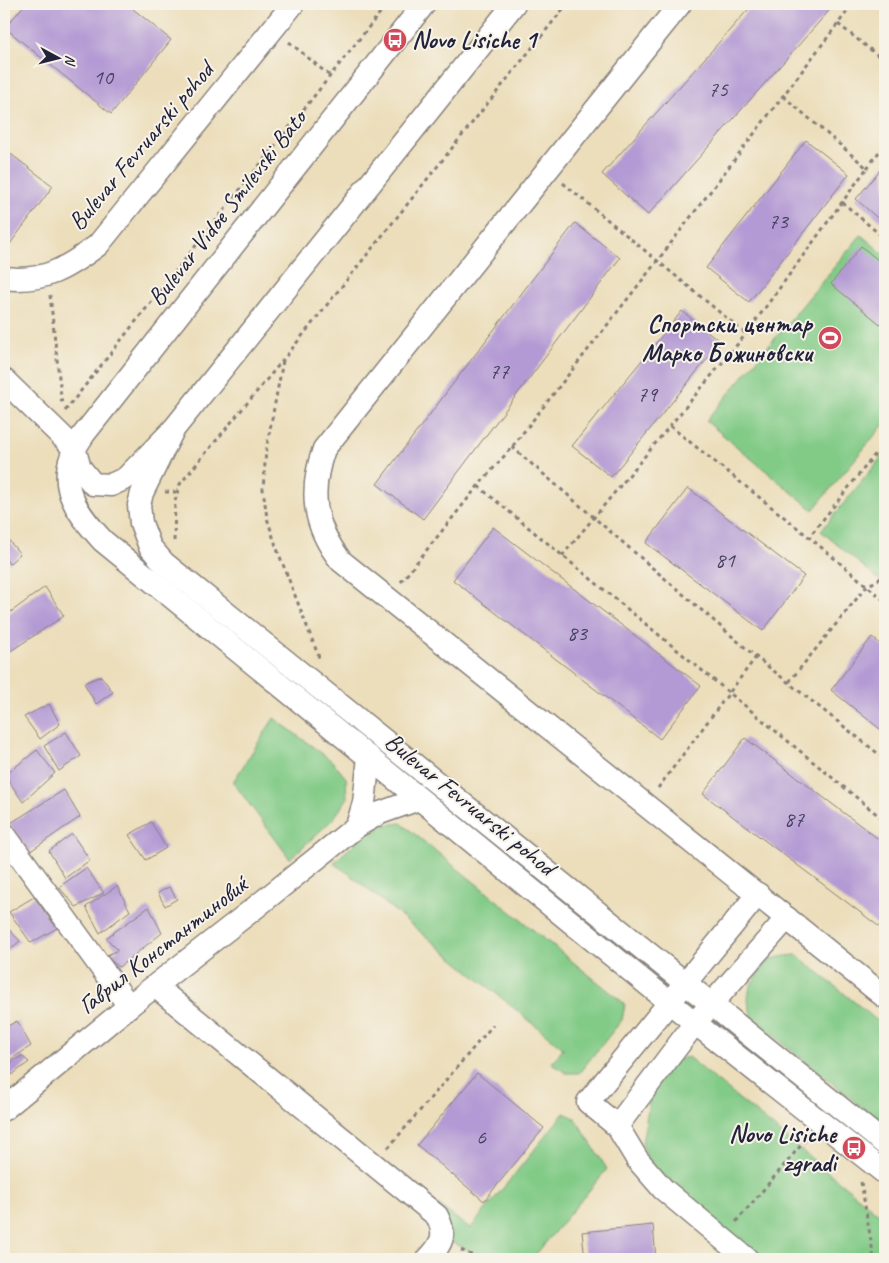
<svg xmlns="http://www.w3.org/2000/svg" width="889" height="1263" font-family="Caveat,sans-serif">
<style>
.green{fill:#82cb87;stroke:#527661}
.building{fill:#b39ad4}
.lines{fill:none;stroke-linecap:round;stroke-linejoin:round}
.minor-casing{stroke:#87807b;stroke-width:25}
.path{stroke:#87807b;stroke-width:3;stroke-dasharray:4 4;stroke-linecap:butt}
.minor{stroke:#fff;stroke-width:22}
.labels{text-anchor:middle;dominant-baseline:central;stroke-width:4;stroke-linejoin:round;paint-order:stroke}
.number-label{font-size:22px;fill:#464061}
.poi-label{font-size:25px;font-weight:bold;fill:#22223b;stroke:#f7f3e8;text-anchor:end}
.street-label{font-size:25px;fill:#22223b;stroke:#f7f3e8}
</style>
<rect width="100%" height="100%" fill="#f7f3e8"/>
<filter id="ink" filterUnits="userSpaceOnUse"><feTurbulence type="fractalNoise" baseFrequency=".02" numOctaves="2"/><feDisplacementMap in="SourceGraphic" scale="10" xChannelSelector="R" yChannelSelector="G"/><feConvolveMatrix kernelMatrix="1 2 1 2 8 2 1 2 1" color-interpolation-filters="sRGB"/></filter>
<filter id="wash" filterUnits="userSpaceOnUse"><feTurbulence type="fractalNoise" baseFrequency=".0096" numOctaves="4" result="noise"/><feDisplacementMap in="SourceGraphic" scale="20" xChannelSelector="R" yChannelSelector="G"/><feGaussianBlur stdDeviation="1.12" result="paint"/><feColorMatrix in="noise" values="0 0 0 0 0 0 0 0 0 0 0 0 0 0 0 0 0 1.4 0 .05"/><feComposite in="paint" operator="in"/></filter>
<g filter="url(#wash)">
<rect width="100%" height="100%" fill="#ecdebb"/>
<g class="green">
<path d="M861,235L885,255V423L813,510L706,421Z"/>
<path d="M885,453V585L821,531Z"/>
<path d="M274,718L332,761L346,778L347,799L334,818L290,859L233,782Z"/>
<path d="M401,823L625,1004L622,1020L579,1073H566L552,1063L563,1048L348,873L333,863L359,840L380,826Z"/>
<path d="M797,955L885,1027V1126L753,1019C746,1001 746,991 757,975C760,972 763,966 767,963C774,956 787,956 797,955Z"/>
<path d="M688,1057L885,1219V1259H748L650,1166L642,1143L651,1092L674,1061Z"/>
<path d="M564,1113L575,1118L607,1169L532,1259H488L451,1242L436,1203L470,1229Z"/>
</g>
<g id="blocks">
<g class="building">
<path d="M25,4H127L171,40L111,114L5,28Z"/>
<path d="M753,4H835L648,215L602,174Z"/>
<path d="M806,140L849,174L749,302L706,268Z"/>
<path d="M4,149L53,186L7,248L4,245Z"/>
<path d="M885,164V225L856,199Z"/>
<path d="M575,223L620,258L423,519L377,484Z"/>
<path d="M861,246L885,266V328L831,284Z"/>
<path d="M682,311L721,342L611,477L572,446Z"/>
<path d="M688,488L804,576L763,631L646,543Z"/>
<path d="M493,527L701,686L660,739L453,580Z"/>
<path d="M6,537L20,554L9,564L4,556V539Z"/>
<path d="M45,587L64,616L9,652L4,645V617Z"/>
<path d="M872,637L885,648V733L831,690Z"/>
<path d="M101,676L113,692L96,704L84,683Z"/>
<path d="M49,704L60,724L40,739L24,717Z"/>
<path d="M66,732L81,756L59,771L44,746Z"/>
<path d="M745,738L885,844V931L703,794Z"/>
<path d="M37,750L55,773L23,802L5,775Z"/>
<path d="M64,790L80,817L29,852L9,824Z"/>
<path d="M151,822L166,848L146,860L129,835Z"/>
<path d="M72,834L90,860L65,878L49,851Z"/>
<path d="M86,868L104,893L76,907L59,887Z"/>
<path d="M117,886L130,911L100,933L86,907Z"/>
<path d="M169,887L177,899L165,906L158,893Z"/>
<path d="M34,897L57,928L31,943L9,912Z"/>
<path d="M149,907L162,933L119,967L105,956L118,950L106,938Z"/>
<path d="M4,924L20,941L4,954Z"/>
<path d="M17,1021L31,1046L4,1064V1028Z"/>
<path d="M22,1056L29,1062L4,1081V1066Z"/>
<path d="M477,1073L544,1128L484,1201L417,1145Z"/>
<path d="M653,1225L656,1259H585L582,1232Z"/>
</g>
</g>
</g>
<g filter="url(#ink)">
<use href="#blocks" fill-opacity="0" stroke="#87807b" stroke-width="1"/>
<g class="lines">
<g class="minor-casing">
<g id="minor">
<path d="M424,4L84,434C52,478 71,506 103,541L695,1023L885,1173"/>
<path d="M680,4L324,449C309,491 313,526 341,561L885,997"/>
<path d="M4,278C44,283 67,268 98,245L293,4"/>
<path d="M4,380L74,448L80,468L93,484L111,485L126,478L173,430L514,4"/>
<path d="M173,430L142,493L139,505L141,523L150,547L164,563L885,1144"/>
<path d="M357,826L364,803L369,757"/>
<path d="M4,834L129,1006"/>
<path d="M156,987L437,1216C447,1235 442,1244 428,1259"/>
<path d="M4,1109L129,1006L251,911L357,826L380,813L419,799"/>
<path d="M617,1126L695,1023L787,918"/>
<path d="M747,1259L663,1189L637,1159L617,1126L588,1102L758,894"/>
</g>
</g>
<g class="path">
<path d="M838,24L885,61"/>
<path d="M289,42L330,76"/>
<path d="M867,168L885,144"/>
<path d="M563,183L746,334"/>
<path d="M842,202L885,239"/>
<path d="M50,295L62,405"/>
<path d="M283,361L266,450L263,489L267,518L277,549L320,660"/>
<path d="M65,411L387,4"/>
<path d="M670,426L809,537"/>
<path d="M885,442L809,537L885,601"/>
<path d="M512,447L756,657L885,759"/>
<path d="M478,486L885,821"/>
<path d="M165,492H177"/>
<path d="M174,541L175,501L180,484L283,360L567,4"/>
<path d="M562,556L746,334L867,168L783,96"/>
<path d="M401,582L478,486L512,447L658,260L853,4"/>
<path d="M789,682L867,586L885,576"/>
<path d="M658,788L756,657"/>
<path d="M388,1148L493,1025"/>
<path d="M861,1182L874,1259"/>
<path d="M736,1222L808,1137"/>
<path d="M461,1250L479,1259"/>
</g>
<use href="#minor" class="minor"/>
</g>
</g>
<defs>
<g id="bus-disc" transform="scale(1.25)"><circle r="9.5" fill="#d1495b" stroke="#f7f3e8"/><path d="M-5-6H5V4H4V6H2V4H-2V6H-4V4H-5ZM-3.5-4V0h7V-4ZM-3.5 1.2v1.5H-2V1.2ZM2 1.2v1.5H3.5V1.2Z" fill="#fff"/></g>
<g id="stadium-disc" transform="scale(1.25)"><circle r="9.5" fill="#d1495b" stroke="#f7f3e8"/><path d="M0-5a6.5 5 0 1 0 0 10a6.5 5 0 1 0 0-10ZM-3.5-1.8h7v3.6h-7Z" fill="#fff"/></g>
</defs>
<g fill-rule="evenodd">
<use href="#bus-disc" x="395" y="40"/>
<use href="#stadium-disc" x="830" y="338"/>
<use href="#bus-disc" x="854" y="1148"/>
</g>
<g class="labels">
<g class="number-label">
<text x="103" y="77">10</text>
<text x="718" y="89">75</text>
<text x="778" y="221">73</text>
<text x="499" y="371">77</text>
<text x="647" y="394">79</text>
<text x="725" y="560">81</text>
<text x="577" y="633">83</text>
<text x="794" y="819">87</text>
<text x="481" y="1137">6</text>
</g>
<g class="poi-label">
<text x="412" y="40" text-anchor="start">Novo Lisiche 1</text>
<text x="812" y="324">Спортски центар<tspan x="812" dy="29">Марко Божиновски</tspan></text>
<text x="836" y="1134">Novo Lisiche<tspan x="836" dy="29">zgradi</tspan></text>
</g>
<g class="street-label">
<text transform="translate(141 146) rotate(-50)">Bulevar Fevruarski pohod</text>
<text transform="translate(227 208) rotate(-52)">Bulevar Vidoe Smilevski Bato</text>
<text transform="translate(470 804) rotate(39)">Bulevar Fevruarski pohod</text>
<text transform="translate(163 945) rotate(-38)">Гаврил Константиновиќ</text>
</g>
</g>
<rect width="889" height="1263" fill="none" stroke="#f7f3e8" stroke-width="20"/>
<g transform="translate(58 58) rotate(97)" stroke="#f7f3e8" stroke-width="4" paint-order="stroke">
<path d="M0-4L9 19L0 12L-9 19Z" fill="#22223b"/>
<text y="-8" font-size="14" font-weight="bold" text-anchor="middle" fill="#22223b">N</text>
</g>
</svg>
